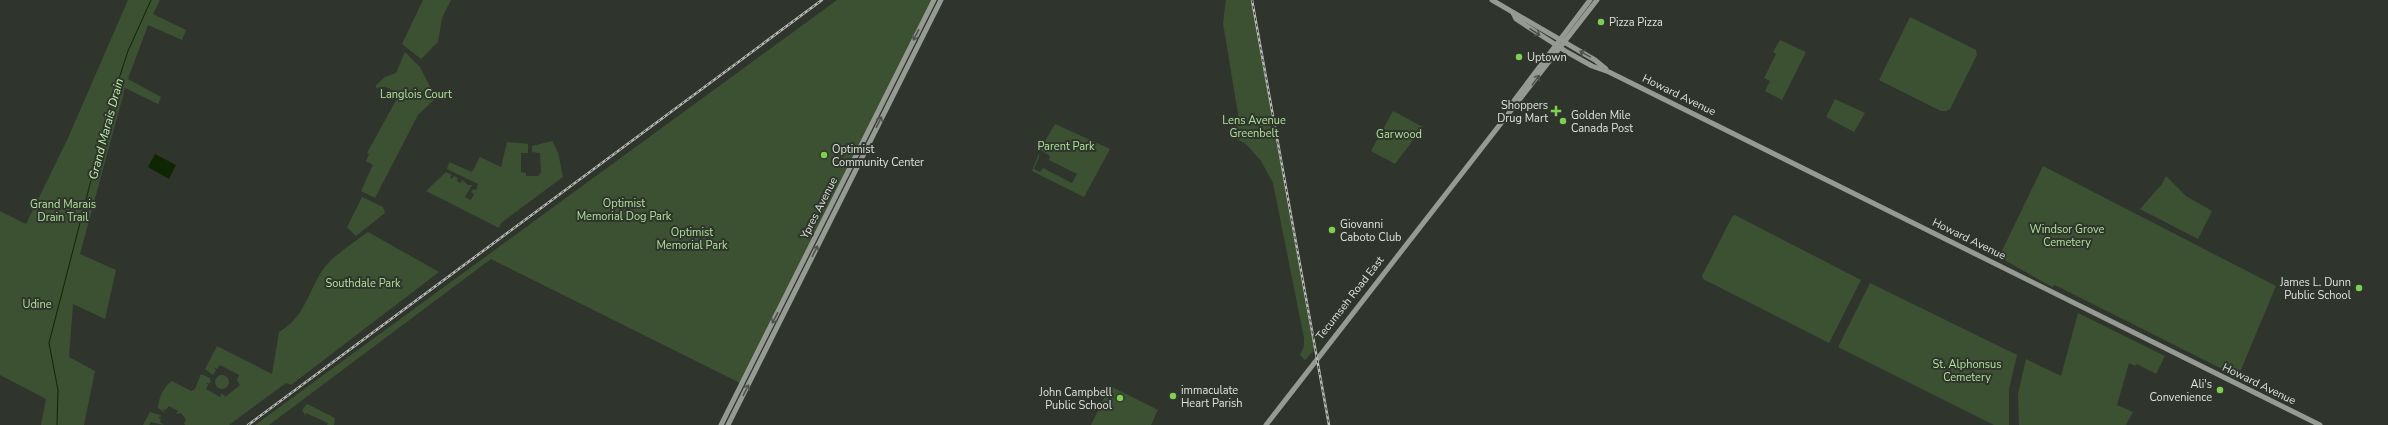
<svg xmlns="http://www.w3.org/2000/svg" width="2388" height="425" font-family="'Nunito Sans',sans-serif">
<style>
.green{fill:#3b5131}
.water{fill:#0f2603}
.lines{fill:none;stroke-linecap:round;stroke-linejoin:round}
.stream{stroke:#0f2603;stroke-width:1}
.major{stroke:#959b93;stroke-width:5}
.rail-casing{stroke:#b6b9b4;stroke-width:2.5}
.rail{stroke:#2f352d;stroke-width:1;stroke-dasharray:3;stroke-linecap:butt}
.oneway{stroke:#4e544c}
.poi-dot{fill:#7fd052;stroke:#2f352d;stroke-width:1.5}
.labels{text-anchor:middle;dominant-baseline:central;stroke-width:4;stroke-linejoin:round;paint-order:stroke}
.poi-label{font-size:11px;fill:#dee1dc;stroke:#2f352d;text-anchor:start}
.park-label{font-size:11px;fill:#afe198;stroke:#2f352d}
.street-label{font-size:11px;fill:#dee1dc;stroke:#2f352d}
.water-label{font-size:12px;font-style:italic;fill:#c0f4a9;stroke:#2f352d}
</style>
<rect width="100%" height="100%" fill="#2f352d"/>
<g class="green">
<path d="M128,0H160L153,14L186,30L182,40L148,25L128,79L161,97L158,104L125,88L80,254L116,270L105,319L73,304L69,357L95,371L84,425H41L46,399L0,375V211L26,224L68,138Z"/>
<path d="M423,0H451L442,18L438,42L421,59L402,44Z"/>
<path d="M837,0H932L740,383L491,259L269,425H255Z"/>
<path d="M1226,0H1251L1314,350L1305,360L1300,355L1304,346V338L1273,183L1261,161L1247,145L1234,137L1238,114L1223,23Z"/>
<path d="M1910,17L1976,50L1977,55L1950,109L1946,111H1941L1879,80Z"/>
<path d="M1780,40L1806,52L1782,100L1765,91L1770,81L1764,78L1776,54L1773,52Z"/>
<path d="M405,52L420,67L436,98L418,115L375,198L361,191L373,165L366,161L369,154L367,153L400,93L385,87L376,88V85L385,77L396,73Z"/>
<path d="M1835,99L1865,113L1854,132L1826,117Z"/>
<path d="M1393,111L1423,127L1395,164L1371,151Z"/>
<path d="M1055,124L1110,149L1084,197L1032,171L1039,153V157L1034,169L1040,172L1043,168L1072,183L1077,174L1049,160L1050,156L1040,150Z"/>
<path d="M552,141L558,152L563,177L501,223L499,228L426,191L446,172L452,175L450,177L452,179L454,176L458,178L457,181L461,183L462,180L468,185H472L465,197L471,200L474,194L471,192L473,189L476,190L478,184L447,169L449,162L472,172L480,157L501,167L507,142L528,144V153H521V172L526,173V176H538L541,172L540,153L532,152V146Z"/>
<path d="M2043,166L2276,286L2238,377L2055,285L2052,287L1999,257Z"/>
<path d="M2166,176L2186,196L2212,211L2198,239L2140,209L2162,184Z"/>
<path d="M362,197L383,207L385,213L356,236L347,227Z"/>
<path d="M1735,215L1861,280L1829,343L1703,279L1702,276L1732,217Z"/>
<path d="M368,232L439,272L291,385L286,383L229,425H185L184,423L186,420L181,413L176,414L178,411L169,406L166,410L163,409L165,413L158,408C158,400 164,385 172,381L191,391L195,389L201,374L210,378L211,381L209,384L206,382L208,385L206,389L220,397L222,393L225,397L240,385L237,380L239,375L220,365L217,369L214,367L216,370L213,375L205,369L217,346L272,374L279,332C310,314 308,283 331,260C342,250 356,241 368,232Z"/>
<path d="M1870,283L2017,355L2009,389V425H1994L1838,347Z"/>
<path d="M2078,313L2165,356L2156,374L2137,364L2135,366L2129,363L2117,405L2133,412L2126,425H2019L2018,394L2026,359L2061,376Z"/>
<circle cx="222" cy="382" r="7"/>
<path d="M1110,386L1158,410L1151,425H1091Z"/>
<path d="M307,404L335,418L334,425H327L328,423L306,413L305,415L302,410Z"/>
<path d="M150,412L163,416L158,417L161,419L160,422L164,425L151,422L149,425H143Z"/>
</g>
<path class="water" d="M155,154L176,165L169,179L148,167Z"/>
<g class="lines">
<path class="stream" d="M57,425L58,390L49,343L111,103L128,51L151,0"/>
<g class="major">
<path d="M1492,0L1595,60L1606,69"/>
<path d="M1513,13L1516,19L1567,52L1592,66L1609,72L2320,425"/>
<path d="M1511,109L1513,102L1590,0"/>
<path d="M721,425L934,0"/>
<path d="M728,425L941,0"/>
<path d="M1266,425L1597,0"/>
</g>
<g class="rail-casing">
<g id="rail">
<path d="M1252,0L1329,425"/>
<path d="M248,425L822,0"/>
</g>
</g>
<use href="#rail" class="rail"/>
</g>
<defs><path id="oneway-shaft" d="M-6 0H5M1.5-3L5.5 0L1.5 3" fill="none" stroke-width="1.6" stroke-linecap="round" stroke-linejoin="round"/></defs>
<g class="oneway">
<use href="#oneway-shaft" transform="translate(1535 32) rotate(33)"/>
<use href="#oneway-shaft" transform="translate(916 35) rotate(117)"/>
<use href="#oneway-shaft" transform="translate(1585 54) rotate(-151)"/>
<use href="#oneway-shaft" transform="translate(1536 80) rotate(-53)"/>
<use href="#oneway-shaft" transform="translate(879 122) rotate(-64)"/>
<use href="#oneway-shaft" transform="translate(815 251) rotate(-63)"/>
<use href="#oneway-shaft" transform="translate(775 318) rotate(117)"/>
<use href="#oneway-shaft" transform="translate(746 390) rotate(-63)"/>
</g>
<g class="poi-dot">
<circle cx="1601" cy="22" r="4"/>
<circle cx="1519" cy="57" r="4"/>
<path d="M1554 105h4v4h4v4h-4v4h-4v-4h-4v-4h4z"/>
<circle cx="1563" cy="121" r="4"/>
<circle cx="824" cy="155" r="4"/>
<circle cx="1332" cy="230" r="4"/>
<circle cx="2359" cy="288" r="4"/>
<circle cx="2220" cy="390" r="4"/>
<circle cx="1173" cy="396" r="4"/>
<circle cx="1120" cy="398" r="4"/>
</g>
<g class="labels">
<g class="poi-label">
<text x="1609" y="22">Pizza Pizza</text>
<text x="1527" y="57">Uptown</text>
<text x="1548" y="105" text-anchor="end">Shoppers<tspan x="1548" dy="13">Drug Mart</tspan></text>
<text x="1571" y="115">Golden Mile<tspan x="1571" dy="13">Canada Post</tspan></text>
<text x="832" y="149">Optimist<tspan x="832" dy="13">Community Center</tspan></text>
<text x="1340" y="224">Giovanni<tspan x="1340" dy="13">Caboto Club</tspan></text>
<text x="2351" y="282" text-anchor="end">James L. Dunn<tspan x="2351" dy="13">Public School</tspan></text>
<text x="2212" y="384" text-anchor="end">Ali's<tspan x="2212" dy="13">Convenience</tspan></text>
<text x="1181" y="390">immaculate<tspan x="1181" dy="13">Heart Parish</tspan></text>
<text x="1112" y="392" text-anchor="end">John Campbell<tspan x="1112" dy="13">Public School</tspan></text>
</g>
<g class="park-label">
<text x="416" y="94">Langlois Court</text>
<text x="1254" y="120">Lens Avenue<tspan x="1254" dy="13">Greenbelt</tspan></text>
<text x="1399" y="134">Garwood</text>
<text x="1066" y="146">Parent Park</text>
<text x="624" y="203">Optimist<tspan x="624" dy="13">Memorial Dog Park</tspan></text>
<text x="63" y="204">Grand Marais<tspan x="63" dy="13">Drain Trail</tspan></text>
<text x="2067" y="229">Windsor Grove<tspan x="2067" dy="13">Cemetery</tspan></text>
<text x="692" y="232">Optimist<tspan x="692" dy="13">Memorial Park</tspan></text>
<text x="363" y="283">Southdale Park</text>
<text x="37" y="304">Udine</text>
<text x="1967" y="364">St. Alphonsus<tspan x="1967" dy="13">Cemetery</tspan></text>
</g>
<g class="street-label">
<text transform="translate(1679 95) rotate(26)">Howard Avenue</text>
<text transform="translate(819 208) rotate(-63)">Ypres Avenue</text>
<text transform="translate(1969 239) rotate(26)">Howard Avenue</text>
<text transform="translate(1350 298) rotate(-52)">Tecumseh Road East</text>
<text transform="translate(2259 384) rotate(26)">Howard Avenue</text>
</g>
<g class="water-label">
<text transform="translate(106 129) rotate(-75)">Grand Marais Drain</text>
</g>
</g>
</svg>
